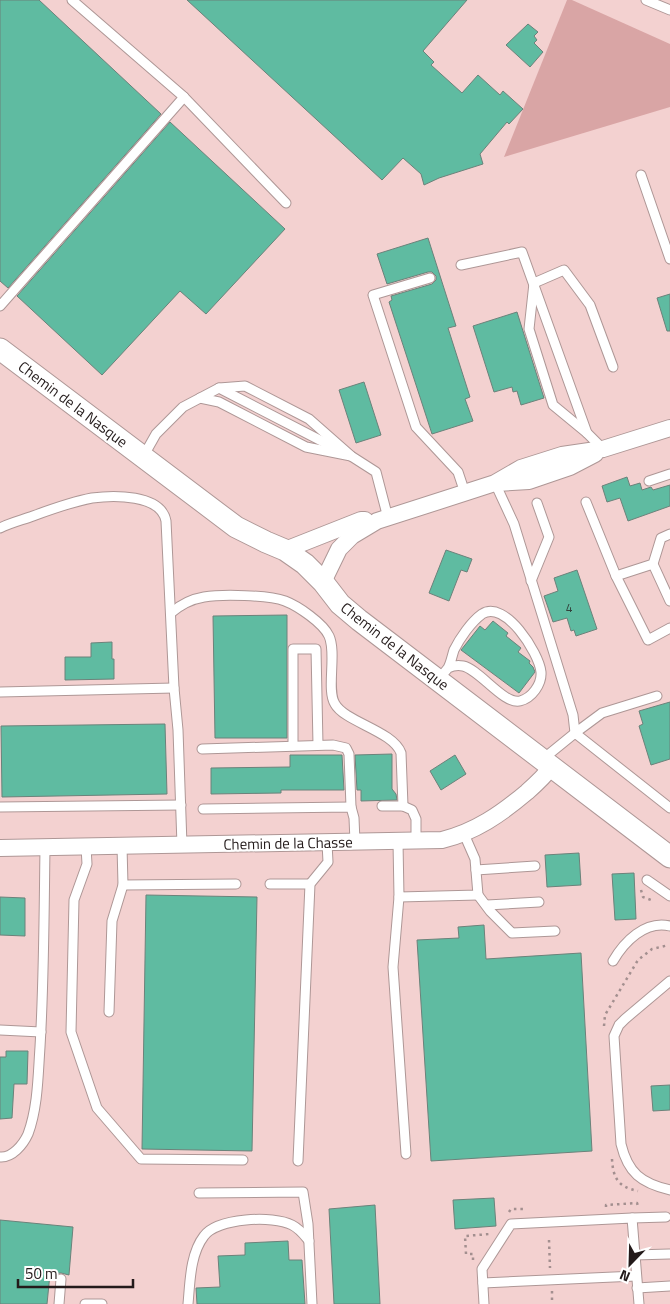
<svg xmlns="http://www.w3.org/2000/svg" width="670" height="1304" font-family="'Titillium Web',sans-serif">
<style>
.built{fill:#f3d1d0}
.green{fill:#d9a5a5}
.building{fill:#5fbba1;stroke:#6b827a}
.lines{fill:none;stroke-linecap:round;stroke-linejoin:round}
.service-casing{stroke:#ae9796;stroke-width:11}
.minor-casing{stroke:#ae9796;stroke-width:18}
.tertiary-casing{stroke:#ae9796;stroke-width:23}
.path{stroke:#a38f8f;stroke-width:2.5;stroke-dasharray:2.5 4;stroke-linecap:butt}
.service{stroke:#fff;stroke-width:9}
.minor{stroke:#fff;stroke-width:16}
.tertiary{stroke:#fff;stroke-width:21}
.labels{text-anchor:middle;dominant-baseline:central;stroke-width:4;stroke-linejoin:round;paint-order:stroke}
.number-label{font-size:12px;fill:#32423c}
.street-label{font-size:15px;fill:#231a1a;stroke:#fff}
</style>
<rect width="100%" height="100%" fill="#f8dede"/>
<rect class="built" x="0" y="0" width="670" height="1304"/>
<path class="green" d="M567,0H572L670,44V107L504,157Z"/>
<g class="building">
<path d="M0,0H39L161,114L8,288L0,281Z"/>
<path d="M187,0H467L423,51L434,62L431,65L462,93L478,75L500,95L503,91L523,109L509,124L507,122L480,154L483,164L439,178L424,185L421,174L403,158L382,180Z"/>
<path d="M528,24L538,32L534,36L537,40L534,43L543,52L530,67L506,45Z"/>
<path d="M170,122L285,229L206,314L180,291L102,375L17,296Z"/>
<path d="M428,238L456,326L448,328L470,397L465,399L473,421L432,434L389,302L392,300L391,296L432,284L436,280V276L432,272H428L387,284L377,254Z"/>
<path d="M670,294V331H667L657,298Z"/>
<path d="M517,312L544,398L521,405L517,391L513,392L512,387L494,392L473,326Z"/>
<path d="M364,382L381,435L356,443L339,390Z"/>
<path d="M627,477L630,486L640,483L642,490L651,487L653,490L670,485V506L628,521L620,498L607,502L602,486Z"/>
<path d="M446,550L472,559L467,572L461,570L449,601L429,593Z"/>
<path d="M577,570L597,629L576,636L574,630L571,631L567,618L553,622L544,596L558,591L554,578Z"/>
<path d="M287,615V738H215L213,616Z"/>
<path d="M493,621L508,633L506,636L521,648L518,652L530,661L529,663L533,667L535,672L519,693L461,650L480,626L485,630Z"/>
<path d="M112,642V659H114V679L65,680V657H91V643Z"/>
<path d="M670,702V759L651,765L639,726L643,724L639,711Z"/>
<path d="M165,724L167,794L2,797L1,726Z"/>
<path d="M392,754V789L396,794L397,800L361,801V790H357L355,755Z"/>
<path d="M290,755H342L344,790H281V793L211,794V768L290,767Z"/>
<path d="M455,755L466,774L441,790L430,771Z"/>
<path d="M579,853L581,885L547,887L545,855Z"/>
<path d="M634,873L636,919L615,920L612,874Z"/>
<path d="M146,895L257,897L252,1151L142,1149Z"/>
<path d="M0,897L25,898V936L0,935Z"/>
<path d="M484,925L486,959L581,953L592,1151L431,1161L417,940L459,938L458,927Z"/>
<path d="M6,1051H28L27,1084H14L12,1118L0,1119V1057H6Z"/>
<path d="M670,1085V1110L653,1111L651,1086Z"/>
<path d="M494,1198L496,1226L455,1229L453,1200Z"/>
<path d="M375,1205L380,1304H334L329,1209Z"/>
<path d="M0,1220L73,1227L69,1275L61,1273L50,1274L47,1304H0Z"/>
<path d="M288,1241L289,1260H302L305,1304H197L196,1288L220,1287L218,1256L245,1255V1243Z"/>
</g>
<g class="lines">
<g class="service-casing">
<g id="service">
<path d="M646,0L670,10"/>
<path d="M184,97L286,203"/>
<path d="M641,175L670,259"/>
<path d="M461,265L522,252L587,433L603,449"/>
<path d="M430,278L373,295L416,427L458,472L465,493"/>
<path d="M0,306L184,97L72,0"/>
<path d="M219,388L339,450"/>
<path d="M200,398L219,402L306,447L351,456"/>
<path d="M587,433L553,405L529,329L534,283L564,270L590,305L613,367"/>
<path d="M143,457L156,434L183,407L219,388L245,386L309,419L351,456L376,472L388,518"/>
<path d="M649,481L670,474"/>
<path d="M495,483L514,524L573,715L575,733L602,713L657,696"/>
<path d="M586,502L616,576L653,564L661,538L670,534"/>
<path d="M0,528C10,523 22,520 33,516C52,509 71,502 92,498C113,495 161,494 166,521L174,688L178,730L182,845"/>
<path d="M653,564L670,601"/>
<path d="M616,576L648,640L670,628"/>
<path d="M531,581L549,537L537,503"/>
<path d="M171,613C180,605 192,599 204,597C222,594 268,595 285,601C298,606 323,623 329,636C337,653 326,690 335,704C345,722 393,731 401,753L403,806"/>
<path d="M438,680C441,676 445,672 448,668C451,663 452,656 454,650C460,638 471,622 482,614C505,599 539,653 541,672C542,684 532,698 520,701C504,705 479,669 463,666C458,665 452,666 448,668"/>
<path d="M0,692L174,688"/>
<path d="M293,746V649H316L318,745"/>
<path d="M202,749L333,745L346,748L349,754L351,807"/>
<path d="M543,759L575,733L670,808"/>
<path d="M382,806H403L412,810L416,819V841"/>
<path d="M0,807L181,805"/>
<path d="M203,809L351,807L354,818L355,842"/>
<path d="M398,842L399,897L478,895L475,859L464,834"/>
<path d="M86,847L87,864L74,900L71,1032L97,1108L141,1159L243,1160"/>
<path d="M476,870L535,866"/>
<path d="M647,880L670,896"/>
<path d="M270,884H310"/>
<path d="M123,885L236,884"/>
<path d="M478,895L490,911L512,933L555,931"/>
<path d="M399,897L393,967L406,1154"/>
<path d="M487,905L539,902"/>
<path d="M613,961C624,942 645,920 670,926"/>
<path d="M670,981L625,1019L619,1025L614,1036L621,1144C628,1173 641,1183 670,1190"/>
<path d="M109,1012L112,921L123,885L122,846"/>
<path d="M0,1030L41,1032"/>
<path d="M0,1157C12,1158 23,1145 28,1134C38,1107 38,1075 40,1047C44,981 44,914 45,848"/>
<path d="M298,1161L310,884L328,862L327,843"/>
<path d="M199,1193L303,1192L308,1224L312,1304"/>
<path d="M632,1218L666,1217"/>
<path d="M635,1255L669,1254"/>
<path d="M483,1283L636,1276"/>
<path d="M637,1288L670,1286"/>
<path d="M59,1304L61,1279"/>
<path d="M85,1304H102"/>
<path d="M188,1304C190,1283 190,1254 204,1236C217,1218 273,1215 292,1225C300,1229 304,1235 309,1241"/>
<path d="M484,1304L482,1269L511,1224L632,1218L639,1304"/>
</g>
</g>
<g class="minor-casing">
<g id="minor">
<path d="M497,483L529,481L570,467L595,454"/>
<path d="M285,550L361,520H365"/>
<path d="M323,582L339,549L352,536L377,521L495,483L521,468L562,455L603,449L670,428"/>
<path d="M0,848L442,840C475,832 501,814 527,792C536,784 545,776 552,766"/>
</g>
</g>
<g class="tertiary-casing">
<path id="tertiary" d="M0,349L236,527L266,542L285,550L305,564L323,582L340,604L359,620L670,857"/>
</g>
<g class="path">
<path d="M641,890L643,897L654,901"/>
<path d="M604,1026L605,1015L638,960L652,949L669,945"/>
<path d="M612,1159C613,1178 618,1187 638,1191"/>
<path d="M606,1207V1205L637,1203L638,1206"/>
<path d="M509,1212L511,1209H523V1212"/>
<path d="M549,1240L550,1268"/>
<path d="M473,1260V1254H466L465,1236L490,1234"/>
<path d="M552,1291V1304"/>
</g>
<use href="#service" class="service"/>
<use href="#minor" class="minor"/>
<use href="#tertiary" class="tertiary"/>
</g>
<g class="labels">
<g class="number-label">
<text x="569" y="607">4</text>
</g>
<g class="street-label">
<text transform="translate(73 404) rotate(37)">Chemin de la Nasque</text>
<text transform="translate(395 646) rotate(38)">Chemin de la Nasque</text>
<text transform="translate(288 843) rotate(-1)">Chemin de la Chasse</text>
</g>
</g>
<g transform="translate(630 1264) rotate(203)" stroke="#ffffff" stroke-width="4" paint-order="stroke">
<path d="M0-4L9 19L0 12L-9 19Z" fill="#231a1a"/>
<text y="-8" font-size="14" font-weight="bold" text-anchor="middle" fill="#231a1a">N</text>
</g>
<path d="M18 1279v8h115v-8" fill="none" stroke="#231a1a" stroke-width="2.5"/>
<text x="25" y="1279" font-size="15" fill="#231a1a" stroke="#ffffff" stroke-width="4" paint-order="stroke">50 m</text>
</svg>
